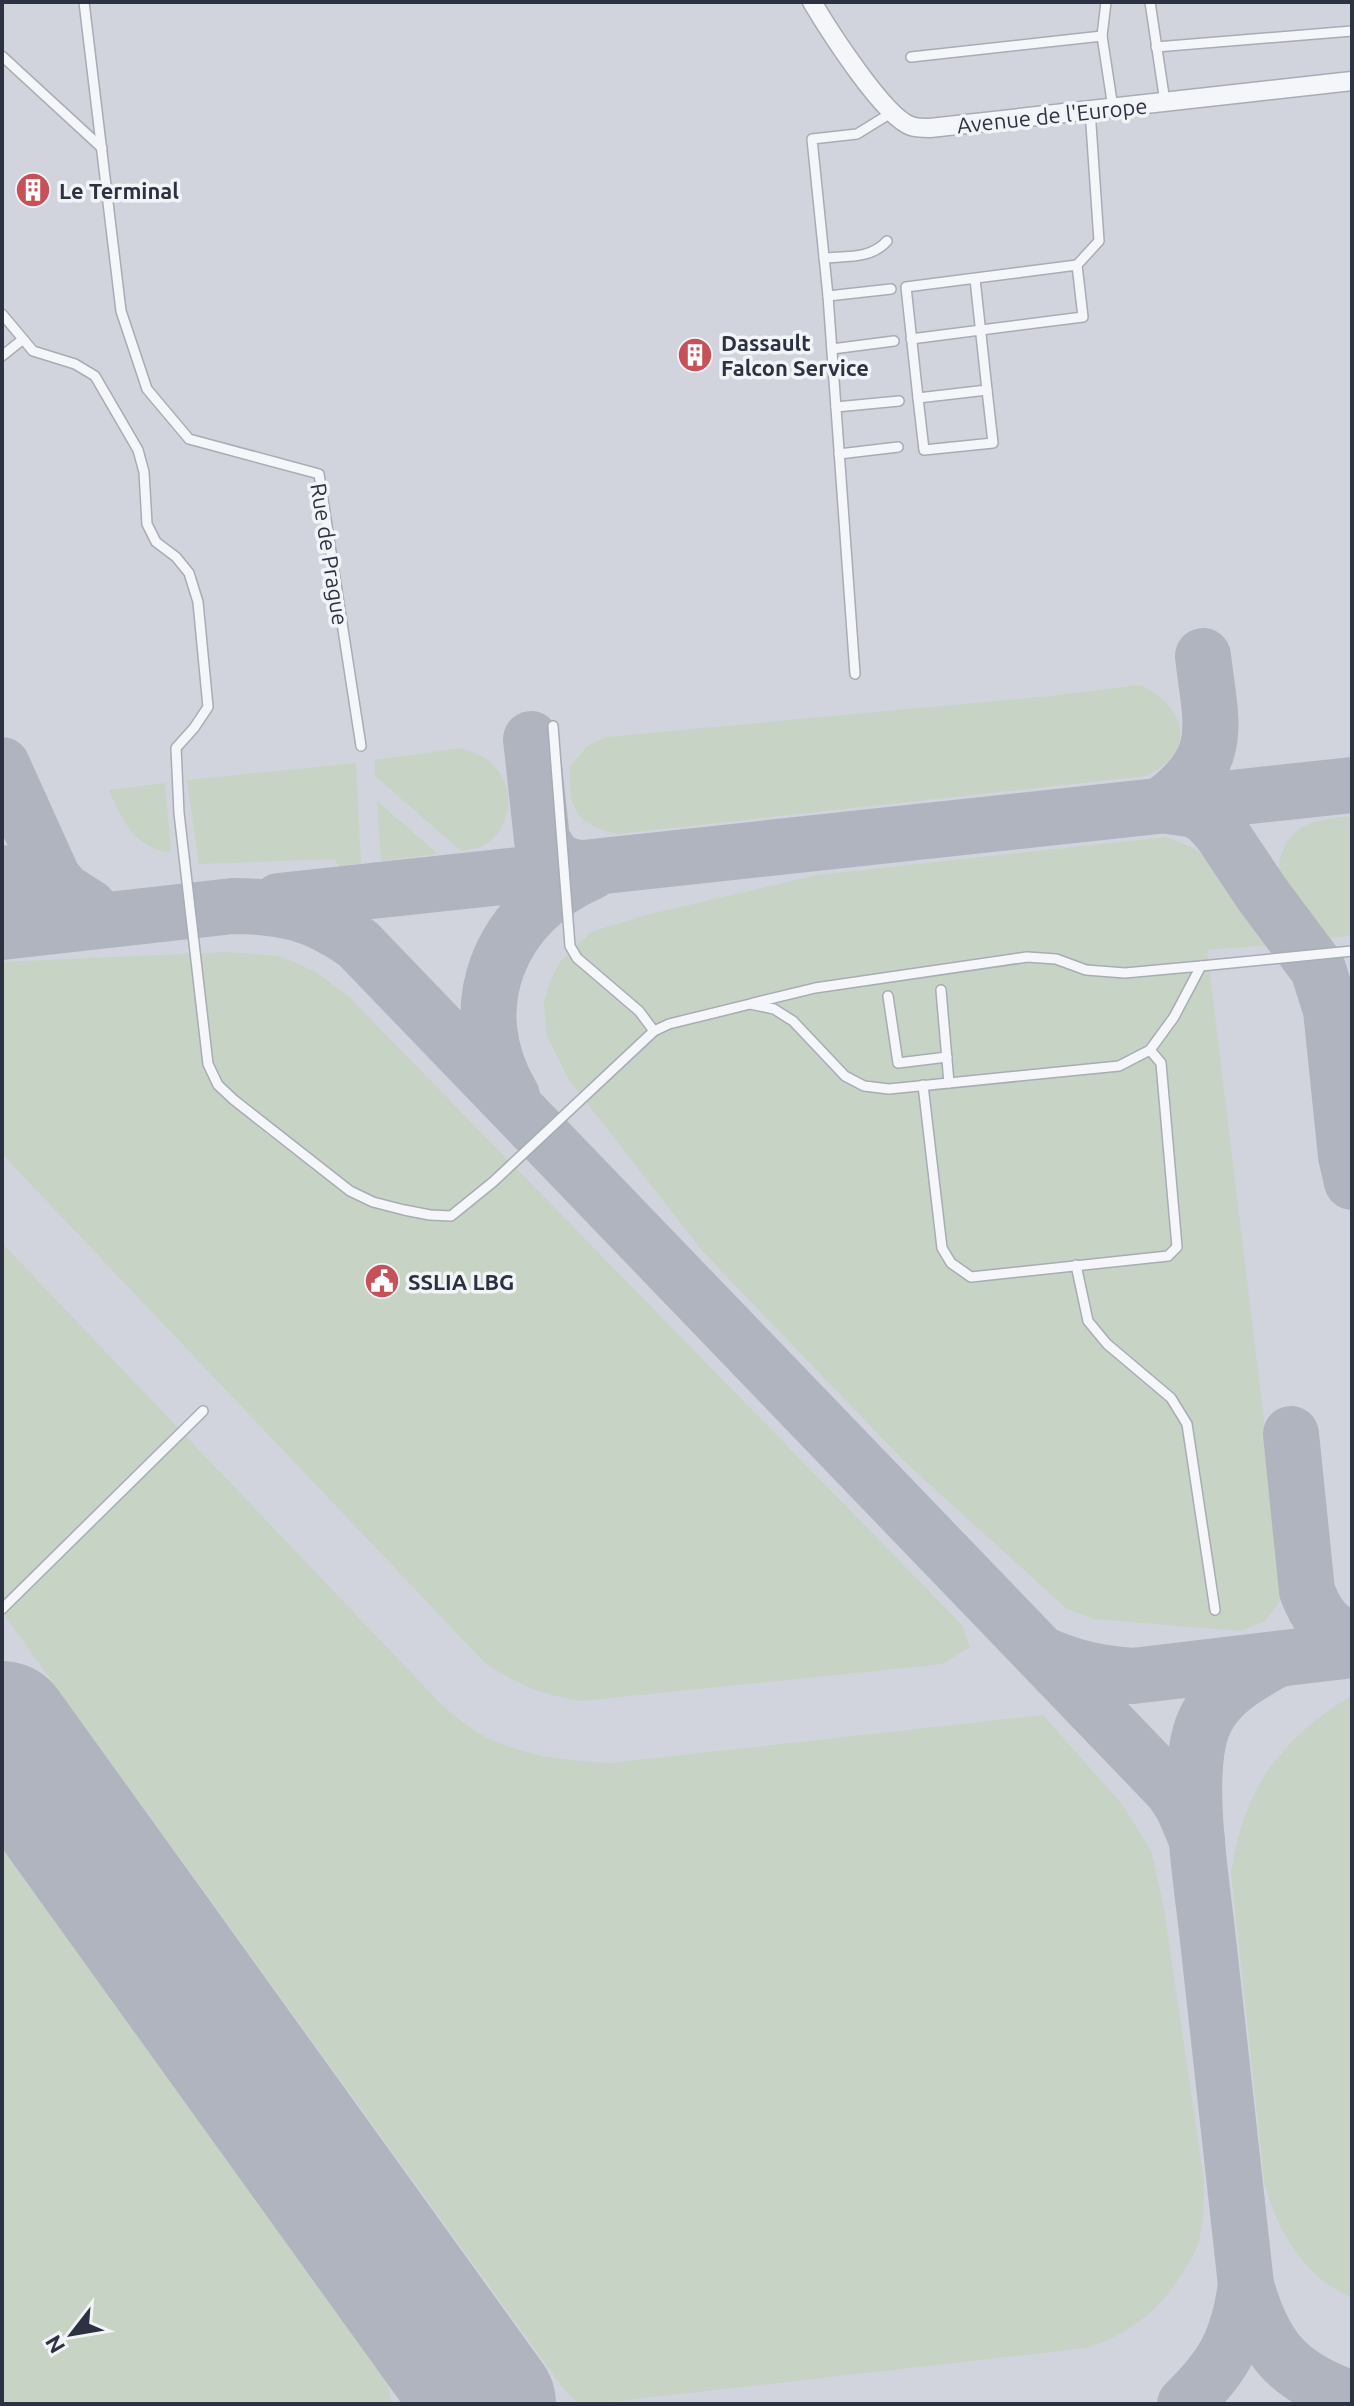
<svg xmlns="http://www.w3.org/2000/svg" width="1354" height="2406" font-family="Ubuntu,sans-serif">
<style>
.built{fill:#d1d4dc}
.green{fill:#c7d3c5}
.lines{fill:none;stroke-linecap:round;stroke-linejoin:round}
.taxiway{stroke:#b0b4be;stroke-width:56}
.runway{stroke:#b0b4be;stroke-width:138}
.lane-casing{stroke:#a8acb4;stroke-width:12}
.street-casing{stroke:#a8acb4;stroke-width:21}
.lane{stroke:#f5f6f9;stroke-width:9}
.street{stroke:#f5f6f9;stroke-width:18}
.labels{text-anchor:middle;dominant-baseline:central;stroke-width:7;stroke-linejoin:round;paint-order:stroke}
.street-label{font-size:22px;fill:#2c3241;stroke:#f3f4f8}
.poi-label{font-size:22px;font-weight:bold;fill:#2c3241;stroke:#f3f4f8;text-anchor:start}
</style>
<rect width="100%" height="100%" fill="#e3e5ea"/>
<rect class="built" x="2" y="2" width="1350" height="2402"/>
<g class="green">
<path d="M1140,685C1187,707 1198,752 1146,776L617,834C574,823 569,809 570,767L587,746L606,737L1050,696Z"/>
<path d="M461,748C471,752 483,755 490,762C518,785 513,832 480,847C474,849 467,850 461,851L375,776V760Z"/>
<path d="M356,763L361,863L340,867L334,859L199,864L187,780Z"/>
<path d="M165,783L171,852C135,850 122,819 109,790Z"/>
<path d="M377,801L438,854L381,861Z"/>
<path d="M1352,816V935L1331,938L1318,932L1278,869C1287,823 1310,821 1352,816Z"/>
<path d="M1166,837L1194,848L1221,872L1269,945L1207,950L1283,1577L1281,1598L1276,1607L1265,1621L1241,1631L1093,1619L1067,1609L906,1463L704,1253L569,1080L546,1034L544,1004L549,983L560,962L591,932L642,916L817,875Z"/>
<path d="M227,952L279,956L314,971L348,996L962,1625L970,1647L943,1664L582,1701C542,1695 518,1685 484,1662L2,1154V962Z"/>
<path d="M2,1243L442,1705C453,1714 465,1724 477,1732C517,1756 564,1761 610,1763L1043,1715L1121,1803L1151,1850L1164,1909L1204,2180C1204,2200 1204,2221 1199,2241C1195,2255 1186,2268 1178,2280C1155,2314 1126,2336 1086,2348L591,2404L576,2402L563,2388L2,1612Z"/>
<path d="M1352,1695V2298C1304,2277 1276,2230 1264,2180L1231,1872C1245,1785 1279,1742 1352,1695Z"/>
<path d="M2,1847L387,2381L392,2404H2Z"/>
</g>
<g class="lines">
<g class="taxiway">
<path d="M531,739L542,840L554,859L569,866L585,869"/>
<path d="M2,765L53,878L64,891L89,907"/>
<path d="M1162,805L1196,810L1208,818L1220,831L1262,894L1318,969L1331,1010L1346,1156L1352,1182"/>
<path d="M1162,805C1226,758 1211,726 1203,656"/>
<path d="M2,873L79,904"/>
<path d="M279,901L1352,785"/>
<path d="M2,932L233,906C285,906 316,914 358,944L1172,1790L1183,1807L1197,1840"/>
<path d="M512,1096C459,1008 500,911 591,872"/>
<path d="M1291,1434L1307,1591C1316,1615 1327,1631 1352,1640"/>
<path d="M1044,1655C1074,1668 1100,1674 1133,1676L1352,1650"/>
<path d="M1276,1660C1247,1676 1214,1694 1202,1728C1184,1780 1202,1883 1208,1940C1221,2055 1233,2170 1246,2285C1264,2349 1288,2377 1352,2399"/>
<path d="M1185,2404C1225,2365 1238,2340 1246,2285"/>
</g>
<path class="runway" d="M2,1730L487,2404"/>
<g class="lane-casing">
<g id="lane">
<path d="M84,2L121,311L147,389L189,439L319,474L361,746"/>
<path d="M1106,2L1102,36L1113,108"/>
<path d="M1150,2L1165,102"/>
<path d="M1156,47L1352,31"/>
<path d="M2,56L102,148"/>
<path d="M911,57L1102,36"/>
<path d="M824,258C847,256 871,259 887,241"/>
<path d="M1077,265L1099,241L1090,110"/>
<path d="M828,296L891,289"/>
<path d="M2,314L33,351L75,364L95,376L138,450L144,472L147,524L156,542L176,557L189,573L198,602L208,707L194,728L176,748L179,813L208,1064L218,1085L234,1100L350,1191L373,1202L404,1210L430,1215L451,1216L493,1182L654,1031L669,1024L750,1004L774,1009L793,1021L845,1076L864,1086L889,1089L1119,1066L1150,1050L1174,1017L1201,966L1352,951"/>
<path d="M911,339L1083,317L1077,265L906,287L918,398L987,390L975,279"/>
<path d="M832,349L894,341"/>
<path d="M2,356L22,340"/>
<path d="M918,398L924,450L993,443L987,390"/>
<path d="M836,407L899,401"/>
<path d="M839,454L898,447"/>
<path d="M855,674L828,296L812,139L857,134L891,113"/>
<path d="M553,726L570,946L577,958L639,1011L654,1031"/>
<path d="M941,990L949,1083"/>
<path d="M888,996L898,1063L947,1057"/>
<path d="M753,1003L815,988L1027,957L1056,959L1086,970L1125,973L1201,966"/>
<path d="M923,1085L942,1248L951,1263L971,1277L1168,1256L1177,1247L1161,1063L1150,1050"/>
<path d="M1076,1265L1088,1321L1107,1344L1171,1398L1187,1424L1215,1610"/>
<path d="M2,1609L203,1411"/>
</g>
</g>
<g class="street-casing">
<path id="street" d="M812,2C828,29 884,117 911,126C916,128 924,128 930,128L1352,81"/>
</g>
<use href="#lane" class="lane"/>
<use href="#street" class="street"/>
</g>
<defs>
<g id="building-disc" transform="scale(1.8)"><circle r="9.5" fill="#c65158" stroke="#f3f4f8"/><path d="M-4-6H4V6H1V3H-1V6H-4ZM-2.5-4.3h1.7v1.8h-1.7ZM.8-4.3h1.7v1.8H.8ZM-2.5-1h1.7V.8h-1.7ZM.8-1h1.7V.8H.8Z" fill="#fff"/></g>
<g id="civic-disc" transform="scale(1.8)"><circle r="9.5" fill="#c65158" stroke="#f3f4f8"/><path d="M-.6-6.5H3V-4.5H.6V-3L4-1V1h2V6H-6V1h2V-1L-.6-3ZM-1.2 2.5V6h2.4V2.5Z" fill="#fff"/></g>
</defs>
<g fill-rule="evenodd">
<use href="#building-disc" x="33" y="190"/>
<use href="#building-disc" x="695" y="355"/>
<use href="#civic-disc" x="382" y="1281"/>
</g>
<g class="labels">
<g class="street-label">
<text transform="translate(1052 115) rotate(-6)">Avenue de l'Europe</text>
<text transform="translate(330 554) rotate(81)">Rue de Prague</text>
</g>
<g class="poi-label">
<text x="59" y="190">Le Terminal</text>
<text x="721" y="342">Dassault<tspan x="721" dy="25">Falcon Service</tspan></text>
<text x="408" y="1281">SSLIA LBG</text>
</g>
</g>
<rect width="1354" height="2406" fill="none" stroke="#2c3241" stroke-width="8"/>
<g transform="translate(72 2334) rotate(239)" stroke="#f3f4f8" stroke-width="6" paint-order="stroke">
<path d="M0-6L14 30L0 20L-14 30Z" fill="#2c3241"/>
<text y="-12" font-size="22" font-weight="bold" text-anchor="middle" fill="#2c3241">N</text>
</g>
</svg>
